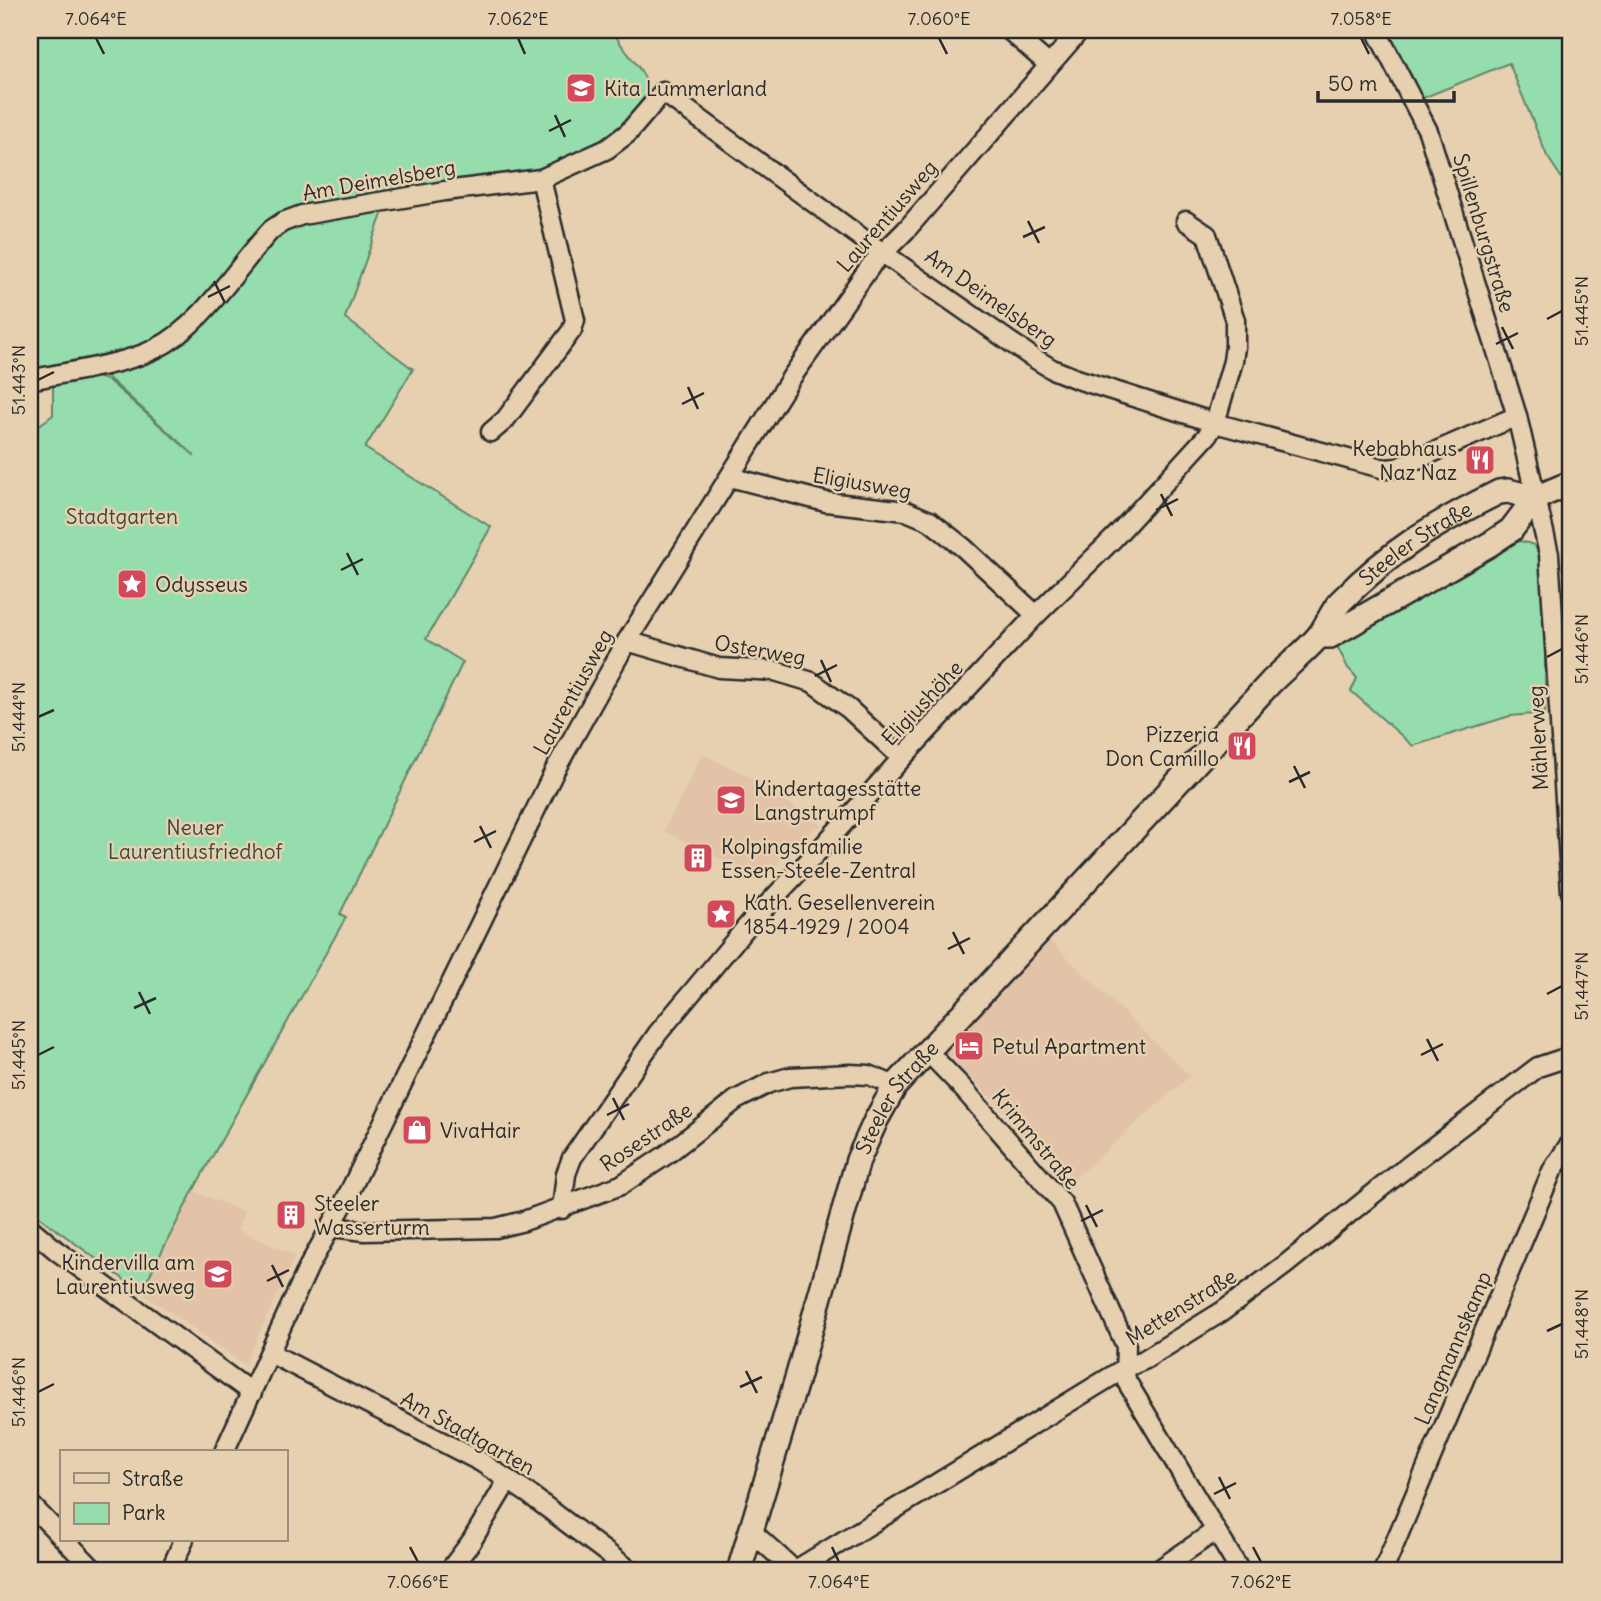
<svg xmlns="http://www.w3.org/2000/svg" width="1601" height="1601" font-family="Delius,sans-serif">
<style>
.built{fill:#e3c3a8}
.green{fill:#95ddac;stroke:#60846c;stroke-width:2}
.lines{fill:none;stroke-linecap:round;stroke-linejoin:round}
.minor-casing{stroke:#2b2b2b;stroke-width:23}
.major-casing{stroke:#2b2b2b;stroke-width:28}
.minor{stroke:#e6d0b0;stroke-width:18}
.major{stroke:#e6d0b0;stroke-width:23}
.ticks{fill:none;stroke:#2b2b2b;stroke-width:2.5}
.labels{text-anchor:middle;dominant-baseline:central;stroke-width:5;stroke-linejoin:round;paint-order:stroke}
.poi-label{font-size:21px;fill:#2b2b2b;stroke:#e6d0b0;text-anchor:start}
.street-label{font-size:21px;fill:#2b2b2b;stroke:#e6d0b0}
.park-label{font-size:21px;fill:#3b463e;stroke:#e6d0b0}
.neatline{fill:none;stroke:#2b2b2b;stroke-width:2.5}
.ticks-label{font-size:18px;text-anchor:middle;fill:#2b2b2b}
</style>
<rect width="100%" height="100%" fill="#e6d0b0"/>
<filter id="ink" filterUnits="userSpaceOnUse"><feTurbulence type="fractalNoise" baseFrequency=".0143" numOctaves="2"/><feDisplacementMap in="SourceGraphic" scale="14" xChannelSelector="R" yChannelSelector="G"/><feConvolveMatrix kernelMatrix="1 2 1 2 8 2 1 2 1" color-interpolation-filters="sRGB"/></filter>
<g filter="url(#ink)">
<g class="built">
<path d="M702,754L746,775L821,825L803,837L763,879L664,831Z"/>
<path d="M1044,935L1190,1076L1074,1179L940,1048Z"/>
<path d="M193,1191L244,1212L237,1229L295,1256L245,1365L141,1292Z"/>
</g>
<g class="green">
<path d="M30,30H613C619,48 647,70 648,89C651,122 566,160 541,170L303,212L174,329L141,346L30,375Z"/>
<path d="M1381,30H1571V192L1547,156L1509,63L1418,100Z"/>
<path d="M386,203L345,318L413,369L365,448L491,527L426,639L463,662L340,914L346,917L193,1191L141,1292L30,1210V432L53,415V378L82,372L109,381L195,456L105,375L148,361L182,341L273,239L295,227Z"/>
<path d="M1521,541L1534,545L1539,553L1545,623V713L1510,716L1413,746L1351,691L1357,678L1348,668L1336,644L1509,544Z"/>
</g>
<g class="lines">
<g class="minor-casing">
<g id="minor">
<path d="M1009,30L1049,65"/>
<path d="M1376,30L1428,131L1517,416L1549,554L1571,892"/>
<path d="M30,380C66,372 123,365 155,349C202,326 236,268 271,230L283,222L302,215L445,191L541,179L607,149L628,133L663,92L870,244L1029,355L1052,369L1077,379L1215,423L1385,469L1397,468L1517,416"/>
<path d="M491,432L505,420L572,330L575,320L541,179"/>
<path d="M730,477L826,502L906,511L930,521L964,548L1036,615"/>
<path d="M627,641L719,668L775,671L812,682L849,709L902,758"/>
<path d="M926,1050L960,1085L1062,1203L1126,1346L1125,1375L1127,1382L1240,1571"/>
<path d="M562,1209L566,1174L572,1158L658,1033L749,924L823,846L902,758L1036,615L1114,538L1207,436L1215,423L1233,361L1235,347V320L1207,235L1186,221"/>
<path d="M332,1227L365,1231L496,1228L524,1221L621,1185L666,1155L736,1100L769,1083L790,1077L850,1074L869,1075L895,1086"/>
<path d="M30,1228L57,1251L252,1393"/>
<path d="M270,1353L481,1462L529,1494L631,1571"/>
<path d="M224,1452L309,1266L345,1201L555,770L627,641L791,378L872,264L906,230L1080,30"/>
<path d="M30,1504L61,1536"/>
<path d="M751,1531L795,1571"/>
<path d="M65,1540L95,1571"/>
<path d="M170,1571L184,1540"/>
<path d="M449,1571L471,1542L508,1480"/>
<path d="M794,1571L1125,1368L1144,1360L1223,1311L1285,1265L1398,1174L1538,1067L1571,1056"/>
<path d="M1157,1571L1215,1531"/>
<path d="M1383,1571L1552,1171L1569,1145"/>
</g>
</g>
<g class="major-casing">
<g id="major">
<path d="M1319,636H1330L1490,544L1511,530L1535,498L1571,483"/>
<path id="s1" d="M739,1571L798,1375L858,1160L876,1120L895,1086L1271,682C1286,667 1304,653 1318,637C1327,626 1331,612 1341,601C1391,550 1436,523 1499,492L1508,491L1535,498"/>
</g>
</g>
<use href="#minor" class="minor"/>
<use href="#major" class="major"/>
</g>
</g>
<path class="ticks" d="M96,38L104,54M518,38L525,54M939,38L947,54M1361,38L1369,54M555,115L565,137M549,131L571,120M1028,221L1039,243M1023,237L1045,227M214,281L225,303M208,297L230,286M1547,319L1562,311M1502,327L1513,349M1496,344L1518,333M38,380L54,372M688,387L698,409M682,404L704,393M1161,494L1172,516M1156,510L1178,499M347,553L358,575M341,570L363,559M1547,657L1562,649M821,660L831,682M815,676L837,665M38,717L54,710M1294,766L1305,788M1289,782L1310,772M480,826L491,848M474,842L496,831M953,932L964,954M948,949L970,938M139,992L150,1014M1547,994L1562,986M134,1008L156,998M1427,1039L1438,1061M38,1055L54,1047M1421,1055L1443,1044M613,1098L624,1120M607,1115L629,1104M1086,1205L1097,1227M1081,1221L1103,1210M272,1265L283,1287M267,1281L289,1270M1547,1331L1562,1324M746,1371L757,1393M740,1387L762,1377M38,1392L54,1384M1219,1477L1230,1499M1214,1494L1236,1483M410,1547L418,1562M832,1547L839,1562M1253,1547L1261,1562"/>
<defs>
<g id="school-square" transform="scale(1.575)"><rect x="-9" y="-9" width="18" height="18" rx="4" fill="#d1495b" stroke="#e6d0b0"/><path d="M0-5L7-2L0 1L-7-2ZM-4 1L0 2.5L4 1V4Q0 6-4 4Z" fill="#fff"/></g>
<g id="restaurant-square" transform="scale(1.575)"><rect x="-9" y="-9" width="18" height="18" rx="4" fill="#d1495b" stroke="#e6d0b0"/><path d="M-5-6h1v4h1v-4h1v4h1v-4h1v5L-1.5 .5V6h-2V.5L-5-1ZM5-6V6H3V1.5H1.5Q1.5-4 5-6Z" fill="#fff"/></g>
<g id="sight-square" transform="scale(1.575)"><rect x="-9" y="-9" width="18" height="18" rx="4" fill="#d1495b" stroke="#e6d0b0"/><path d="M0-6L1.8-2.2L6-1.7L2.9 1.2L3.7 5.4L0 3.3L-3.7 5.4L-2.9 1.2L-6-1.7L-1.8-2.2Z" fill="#fff"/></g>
<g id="building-square" transform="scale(1.575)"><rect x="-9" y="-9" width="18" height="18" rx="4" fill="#d1495b" stroke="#e6d0b0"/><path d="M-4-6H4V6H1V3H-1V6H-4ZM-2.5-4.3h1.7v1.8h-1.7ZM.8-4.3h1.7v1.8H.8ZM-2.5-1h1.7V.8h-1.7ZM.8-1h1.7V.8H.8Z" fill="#fff"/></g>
<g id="hotel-square" transform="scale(1.575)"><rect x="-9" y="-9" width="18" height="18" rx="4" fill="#d1495b" stroke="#e6d0b0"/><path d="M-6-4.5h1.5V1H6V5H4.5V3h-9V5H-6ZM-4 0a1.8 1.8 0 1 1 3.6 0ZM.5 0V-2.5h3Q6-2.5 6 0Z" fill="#fff"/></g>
<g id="shop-square" transform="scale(1.575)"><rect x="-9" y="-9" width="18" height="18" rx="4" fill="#d1495b" stroke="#e6d0b0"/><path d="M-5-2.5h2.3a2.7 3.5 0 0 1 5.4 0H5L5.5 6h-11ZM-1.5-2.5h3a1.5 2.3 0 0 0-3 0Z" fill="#fff"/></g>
</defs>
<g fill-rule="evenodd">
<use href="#school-square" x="581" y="88"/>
<use href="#restaurant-square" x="1480" y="460"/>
<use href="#sight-square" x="132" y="584"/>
<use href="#restaurant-square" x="1242" y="746"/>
<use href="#school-square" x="731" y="800"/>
<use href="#building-square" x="698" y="858"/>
<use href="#sight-square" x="721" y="914"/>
<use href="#hotel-square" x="969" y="1046"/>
<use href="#shop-square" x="417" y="1130"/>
<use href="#building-square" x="291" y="1215"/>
<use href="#school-square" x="218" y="1274"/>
</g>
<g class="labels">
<g class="poi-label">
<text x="604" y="88">Kita Lummerland</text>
<text x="1457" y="448" text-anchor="end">Kebabhaus<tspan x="1457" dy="24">Naz Naz</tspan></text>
<text x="155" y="584">Odysseus</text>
<text x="1219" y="734" text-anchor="end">Pizzeria<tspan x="1219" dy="24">Don Camillo</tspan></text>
<text x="754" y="788">Kindertagesstätte<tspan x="754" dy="24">Langstrumpf</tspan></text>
<text x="721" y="846">Kolpingsfamilie<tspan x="721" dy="24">Essen-Steele-Zentral</tspan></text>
<text x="744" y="902">Kath. Gesellenverein<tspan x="744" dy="24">1854-1929 / 2004</tspan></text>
<text x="992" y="1046">Petul Apartment</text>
<text x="440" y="1130">VivaHair</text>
<text x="314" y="1203">Steeler<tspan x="314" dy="24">Wasserturm</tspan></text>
<text x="195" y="1262" text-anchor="end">Kindervilla am<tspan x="195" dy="24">Laurentiusweg</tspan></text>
</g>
<g class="street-label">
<text transform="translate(379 180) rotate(-10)">Am Deimelsberg</text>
<text transform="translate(887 216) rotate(-49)">Laurentiusweg</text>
<text transform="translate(1484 233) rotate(73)">Spillenburgstraße</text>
<text transform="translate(991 298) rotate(35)">Am Deimelsberg</text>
<text transform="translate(862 483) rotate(10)">Eligiusweg</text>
<text stroke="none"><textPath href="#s1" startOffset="1265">Steeler Straße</textPath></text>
<text transform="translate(760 650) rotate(10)">Osterweg</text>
<text transform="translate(573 692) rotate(-61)">Laurentiusweg</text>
<text transform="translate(922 703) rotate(-47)">Eligiushöhe</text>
<text transform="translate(1538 738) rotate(-93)">Mählerweg</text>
<text stroke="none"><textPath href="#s1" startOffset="502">Steeler Straße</textPath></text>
<text transform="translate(646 1137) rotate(-34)">Rosestraße</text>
<text transform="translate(1036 1139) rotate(50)">Krimmstraße</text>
<text transform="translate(1181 1307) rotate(-32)">Mettenstraße</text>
<text transform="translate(1453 1348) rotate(-67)">Langmannskamp</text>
<text transform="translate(468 1433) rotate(29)">Am Stadtgarten</text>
</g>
<g class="park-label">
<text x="122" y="516">Stadtgarten</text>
<text x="195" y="827">Neuer<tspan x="195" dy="24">Laurentiusfriedhof</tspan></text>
</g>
</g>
<rect width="1601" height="1601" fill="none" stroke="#e6d0b0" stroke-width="77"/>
<rect x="60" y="1450" width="228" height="91" fill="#e6d0b0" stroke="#9b8e7b" stroke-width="2"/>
<rect x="74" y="1473" width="35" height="10" fill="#e6d0b0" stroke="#9b8e7b" stroke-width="2"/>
<text x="122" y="1486" font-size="21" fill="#2b2b2b">Straße</text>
<rect x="74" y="1503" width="35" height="21" fill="#95ddac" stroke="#9b8e7b" stroke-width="2"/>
<text x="122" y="1520" font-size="21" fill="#2b2b2b">Park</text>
<path d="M1318 91v10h136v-10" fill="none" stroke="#2b2b2b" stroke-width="3.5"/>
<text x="1328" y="91" font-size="21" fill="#2b2b2b" stroke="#e6d0b0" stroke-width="5" paint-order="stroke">50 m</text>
<rect x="38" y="38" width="1524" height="1524" class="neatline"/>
<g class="ticks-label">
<text x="96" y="25">7.064°E</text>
<text x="518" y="25">7.062°E</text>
<text x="939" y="25">7.060°E</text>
<text x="1361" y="25">7.058°E</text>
<text transform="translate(1582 311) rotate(-90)" y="6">51.445°N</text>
<text transform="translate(19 380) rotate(-90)" y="6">51.443°N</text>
<text transform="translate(1582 649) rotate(-90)" y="6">51.446°N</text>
<text transform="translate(19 717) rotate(-90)" y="6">51.444°N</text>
<text transform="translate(1582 986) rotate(-90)" y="6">51.447°N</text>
<text transform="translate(19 1055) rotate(-90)" y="6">51.445°N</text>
<text transform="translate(1582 1324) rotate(-90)" y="6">51.448°N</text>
<text transform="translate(19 1392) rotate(-90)" y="6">51.446°N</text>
<text x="418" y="1588">7.066°E</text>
<text x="839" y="1588">7.064°E</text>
<text x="1261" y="1588">7.062°E</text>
</g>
</svg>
